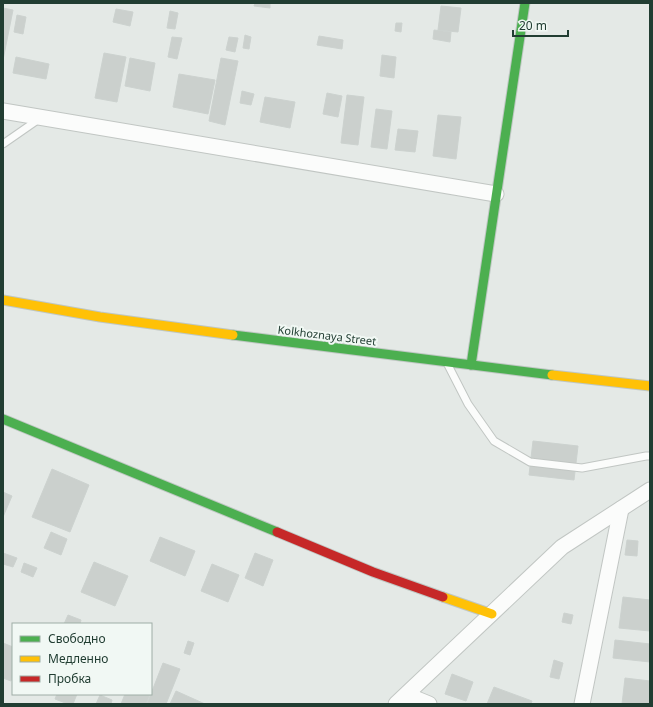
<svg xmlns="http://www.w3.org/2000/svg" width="653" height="707" font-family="'Noto Sans',sans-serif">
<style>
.building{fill:#cbd0cd;stroke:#ccd2cf}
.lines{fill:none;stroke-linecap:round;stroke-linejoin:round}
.lane-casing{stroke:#c1c6c3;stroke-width:9}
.street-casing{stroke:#c1c6c3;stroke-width:17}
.fast-casing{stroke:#bfc7c3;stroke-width:11}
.slow-casing{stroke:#bfc7c3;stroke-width:11}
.jam-casing{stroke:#bfc7c3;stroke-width:11}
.lane{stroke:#fbfcfb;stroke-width:7}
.street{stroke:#fbfcfb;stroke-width:15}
.fast{stroke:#4caf50;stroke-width:9}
.slow{stroke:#ffc107;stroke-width:9}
.jam{stroke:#c62828;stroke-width:9}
.labels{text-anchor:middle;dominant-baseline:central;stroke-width:4;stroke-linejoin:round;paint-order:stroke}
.street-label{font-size:11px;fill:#213d32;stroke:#f1f8f4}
</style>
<rect width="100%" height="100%" fill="#e4e9e6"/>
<g class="building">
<path d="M255,3H270V8L254,6Z"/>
<path d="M441,6L461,8L458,32L438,30Z"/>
<path d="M3,8L13,10L3,60Z"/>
<path d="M116,9L133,12L130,26L113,22Z"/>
<path d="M170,11L178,13L175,29L167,28Z"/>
<path d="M17,15L26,17L23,34L14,32Z"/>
<path d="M396,23H402L401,32L395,31Z"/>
<path d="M434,30L451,32L450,42L433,39Z"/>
<path d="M245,35L251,37L249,49L243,48Z"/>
<path d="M319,36L343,40L342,49L317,45Z"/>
<path d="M172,37L182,38L177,59L168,57Z"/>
<path d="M229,37L238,38L235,52L226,50Z"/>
<path d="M104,53L126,57L117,102L95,98Z"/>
<path d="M382,55L396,57L394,78L380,76Z"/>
<path d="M16,57L49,64L46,79L13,73Z"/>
<path d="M130,58L155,63L150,91L125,86Z"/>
<path d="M221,58L238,61L225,125L209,121Z"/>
<path d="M179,74L215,80L208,114L173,107Z"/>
<path d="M242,91L254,94L251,105L240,103Z"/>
<path d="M327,93L342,96L338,117L323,114Z"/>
<path d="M347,95L364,97L358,145L341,143Z"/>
<path d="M265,97L295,102L290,128L260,122Z"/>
<path d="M376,109L392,111L387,149L371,147Z"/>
<path d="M438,115L461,117L456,159L433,156Z"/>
<path d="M398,129L418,131L415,152L395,150Z"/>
<path d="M533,441L578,446L574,480L529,475Z"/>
<path d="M52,469L89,485L70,532L32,517Z"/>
<path d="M3,492L12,496L3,517Z"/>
<path d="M51,532L67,539L61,555L44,548Z"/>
<path d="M160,537L195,551L185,576L150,561Z"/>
<path d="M627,540L638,541L637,556L625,555Z"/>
<path d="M3,553L17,558L13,567L3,564Z"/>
<path d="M255,553L273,560L263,586L245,578Z"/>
<path d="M94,562L128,576L115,606L81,592Z"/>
<path d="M24,563L37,568L33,577L21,572Z"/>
<path d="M212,564L239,575L228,602L201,591Z"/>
<path d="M623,597L650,600V631L619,628Z"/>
<path d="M564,613L573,615L571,624L562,622Z"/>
<path d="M68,615L81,620L80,624H64Z"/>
<path d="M615,640L650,644V662L613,658Z"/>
<path d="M188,641L194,643L190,655L184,653Z"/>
<path d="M3,643L13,647V675L11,681L3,678Z"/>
<path d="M554,660L563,663L559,679L550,677Z"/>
<path d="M163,663L180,669L166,704H147Z"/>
<path d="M452,674L473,682L466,701L445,694Z"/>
<path d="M625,678L650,681V704H622Z"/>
<path d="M494,687L532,701L531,704H487Z"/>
<path d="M176,691L205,704H170Z"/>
<path d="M57,694H77L73,704H68L55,699Z"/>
<path d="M125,694H150L146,704H121Z"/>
<path d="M100,695L112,700L111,704H96Z"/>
</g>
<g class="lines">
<g class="lane-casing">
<g id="lane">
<path d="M3,144L39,119"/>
<path d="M448,365L468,404L494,441L530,462L582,468L646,456H650"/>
</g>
</g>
<g class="street-casing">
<g id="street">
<path d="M3,111L496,194"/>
<path d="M407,695L429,704"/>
<path d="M396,704L562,547L650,490"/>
<path d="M582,704L621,509"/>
</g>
</g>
<g class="fast-casing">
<g id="fast">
<path d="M233,335L552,375"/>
<path d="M471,365L525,3"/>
<path d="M3,419L277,532"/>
</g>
</g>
<g class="slow-casing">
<g id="slow">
<path d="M3,300L100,317L233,335"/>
<path d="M552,375L650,386"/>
<path d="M443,597L492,614"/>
</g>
</g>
<g class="jam-casing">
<path id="jam" d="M277,532L373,572L443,597"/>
</g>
<use href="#lane" class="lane"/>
<use href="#street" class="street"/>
<use href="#fast" class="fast"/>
<use href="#slow" class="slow"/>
<use href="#jam" class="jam"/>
</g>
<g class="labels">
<g class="street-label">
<text transform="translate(327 335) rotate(7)">Kolkhoznaya Street</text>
</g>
</g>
<rect width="653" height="707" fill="none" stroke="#213d32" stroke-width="8"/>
<rect x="12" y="623" width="140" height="72" fill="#f1f8f4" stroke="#9eada6"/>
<rect x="20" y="636" width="20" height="6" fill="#4caf50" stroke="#9eada6"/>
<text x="48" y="643" font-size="12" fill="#213d32">Свободно</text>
<rect x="20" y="656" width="20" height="6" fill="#ffc107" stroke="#9eada6"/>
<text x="48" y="663" font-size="12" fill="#213d32">Медленно</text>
<rect x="20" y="676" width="20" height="6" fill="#c62828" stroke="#9eada6"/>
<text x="48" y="683" font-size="12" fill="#213d32">Пробка</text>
<path d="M513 30v6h55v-6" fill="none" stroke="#213d32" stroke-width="2"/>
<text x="519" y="30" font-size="12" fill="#213d32" stroke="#f1f8f4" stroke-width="3" paint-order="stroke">20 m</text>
</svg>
